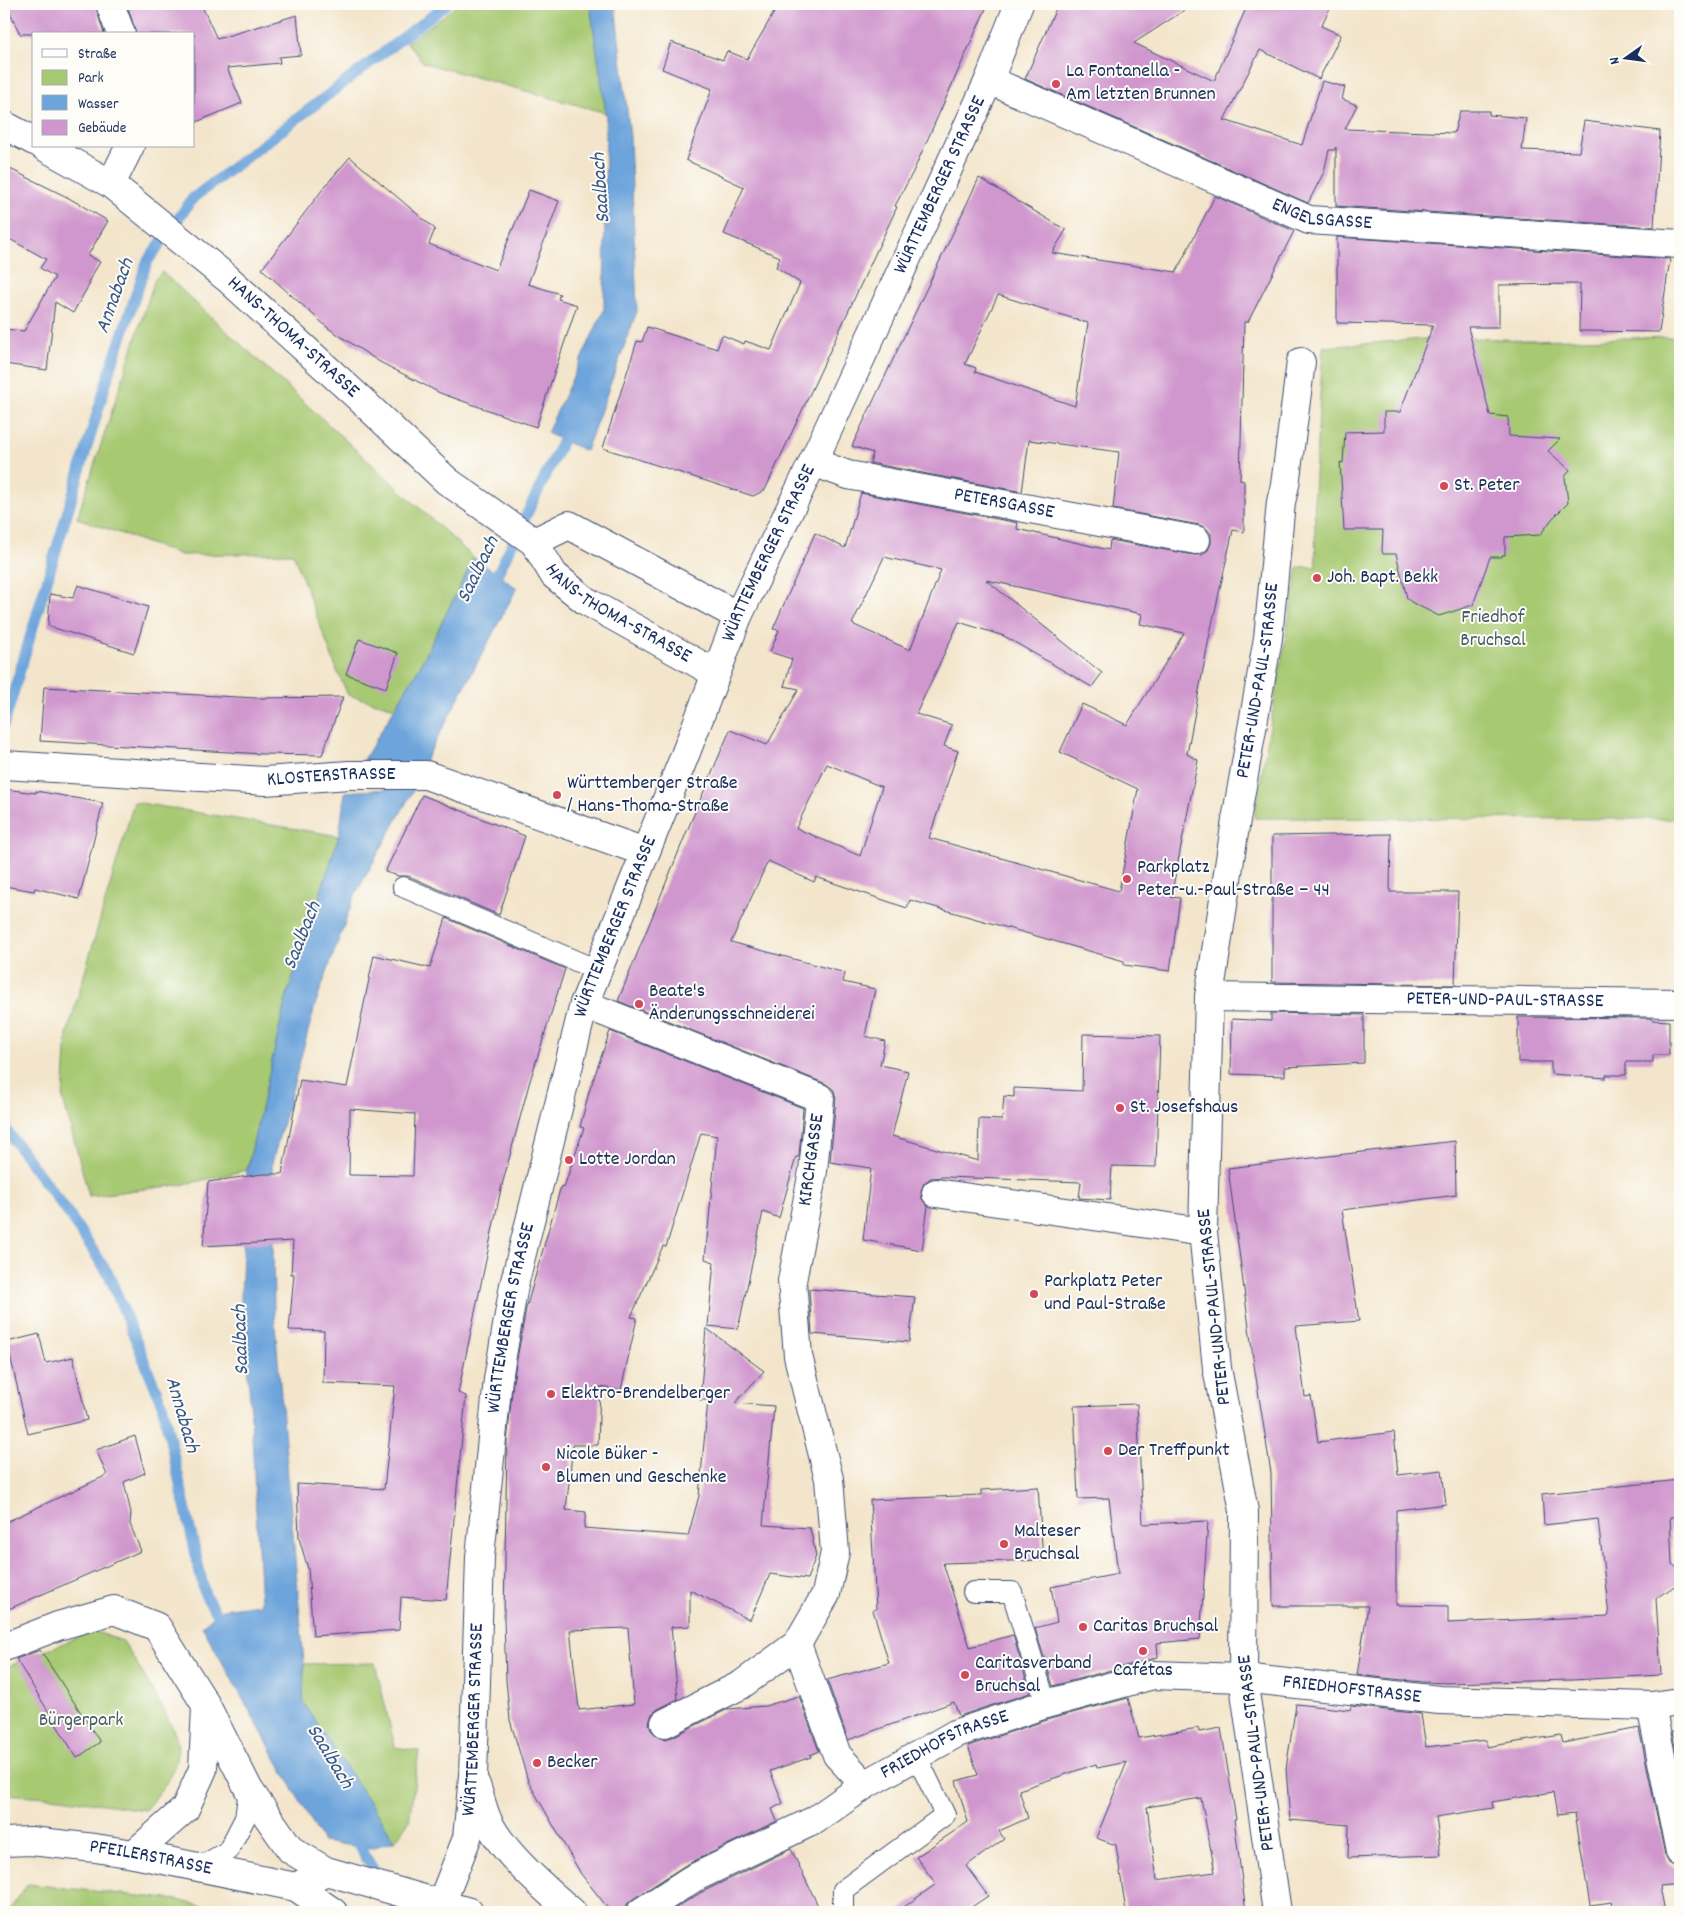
<svg xmlns="http://www.w3.org/2000/svg" width="1684" height="1916" font-family="Dekko,sans-serif">
<style>
.green{fill:#a7c972;stroke:#617c68}
.water{fill:#6da4db;stroke:#446a9c}
.lines{fill:none;stroke-linecap:round;stroke-linejoin:round}
.stream{stroke:#6da4db;stroke-width:11}
.building{fill:#d097ce;fill-rule:evenodd}
.lane-casing{stroke:#3b4a6e;stroke-width:22}
.street-casing{stroke:#3b4a6e;stroke-width:30}
.secondary-casing{stroke:#3b4a6e;stroke-width:30}
.lane{stroke:#fff;stroke-width:20}
.street{stroke:#fff;stroke-width:28}
.secondary{stroke:#fff;stroke-width:28}
.poi-dot{fill:#d1495b;stroke:#fdfcf7;stroke-width:2}
.labels{text-anchor:middle;dominant-baseline:central;stroke-width:4;stroke-linejoin:round;paint-order:stroke}
.poi-label{font-size:20px;fill:#1b2f5e;stroke:#fdfcf7;text-anchor:start}
.street-label{font-size:20px;fill:#1b2f5e;stroke:#fdfcf7}
.park-label{font-size:20px;fill:#455d64;stroke:#fdfcf7}
.water-label{font-size:21px;font-style:italic;fill:#38588a;stroke:#fdfcf7}
</style>
<rect width="100%" height="100%" fill="#fdfcf7"/>
<filter id="ink" filterUnits="userSpaceOnUse"><feTurbulence type="fractalNoise" baseFrequency=".02" numOctaves="2"/><feDisplacementMap in="SourceGraphic" scale="10" xChannelSelector="R" yChannelSelector="G"/><feConvolveMatrix kernelMatrix="1 2 1 2 8 2 1 2 1" color-interpolation-filters="sRGB"/></filter>
<filter id="wash" filterUnits="userSpaceOnUse"><feTurbulence type="fractalNoise" baseFrequency=".0096" numOctaves="4" result="noise"/><feDisplacementMap in="SourceGraphic" scale="20" xChannelSelector="R" yChannelSelector="G"/><feGaussianBlur stdDeviation="1.12" result="paint"/><feColorMatrix in="noise" values="0 0 0 0 0 0 0 0 0 0 0 0 0 0 0 0 0 1.4 0 .05"/><feComposite in="paint" operator="in"/></filter>
<g filter="url(#wash)">
<rect width="100%" height="100%" fill="#f3e5cb"/>
<g class="green">
<path d="M459,4H590L606,113L424,63L407,43Z"/>
<path d="M162,272L474,558L420,666L395,708L348,695L338,673L293,553L181,555L77,518L155,279Z"/>
<path d="M1448,337L1525,340L1680,337V819L1254,818L1298,567H1316L1314,492L1323,347Z"/>
<path d="M134,802L339,836L287,995L247,1170L186,1184L89,1196L63,1099L67,1034Z"/>
<path d="M93,1631L123,1641C133,1658 180,1732 178,1746C176,1775 162,1790 145,1810L61,1798L4,1794V1668Z"/>
<path d="M375,1663L395,1747L419,1751L409,1821L395,1841L303,1703L304,1664Z"/>
<path d="M28,1884L177,1900L225,1912H8Z"/>
</g>
<g class="water">
<path d="M590,4H615L630,137L637,311L586,451L547,433L604,310L606,113Z"/>
<path d="M474,558L517,588L423,765L362,763L420,666Z"/>
<path d="M415,787L355,895L316,1002L272,1163L274,1313L304,1664L303,1702L395,1841L371,1848L323,1842L202,1626L222,1609L261,1604L250,1398L241,1298L247,1170L287,995L339,836L345,792Z"/>
</g>
<g class="lines">
<g class="stream">
<path d="M491,587L569,428"/>
<path d="M4,724L111,367L147,262L193,198L447,4"/>
<path d="M4,1127L68,1213L109,1275L162,1404L205,1595L224,1626"/>
<path d="M352,1834L399,1912"/>
</g>
</g>
<g id="blocks">
<g class="building">
<path d="M6,4H95L104,34H20Z"/>
<path d="M127,4H201L217,39L297,15L301,55L279,57L280,63L227,68L242,103L194,123V34H136Z"/>
<path d="M779,4H988L913,172L895,206L897,207L765,490L753,496L603,448L637,341L642,342L647,327L717,349L722,335L744,344L745,341L771,350L800,283L776,267L780,257L724,234L744,187L686,160L712,89L662,69L671,42L723,60L727,51L747,59Z"/>
<path d="M1058,4H1194L1134,43L1214,81L1248,4H1332L1321,26L1341,35L1319,79L1260,50L1224,120L1302,145L1322,81L1345,87L1342,99L1357,105L1345,129L1454,133L1460,111H1489V115L1526,118L1522,150L1579,152L1584,121L1660,131L1654,227L1336,206V147L1334,150H1329L1324,172L1308,203L1025,79Z"/>
<path d="M350,157L435,229L429,244L496,270L529,190L559,201L528,284L560,294L558,299L577,305L536,427L440,393L378,361L328,328L262,269L326,185Z"/>
<path d="M4,166L67,197L108,221L88,255L100,262L88,282L90,283L73,313L55,302L47,370L4,364V329L24,331L55,277L40,268L46,259L4,236Z"/>
<path d="M979,178L1066,230L1052,253L1176,272L1215,196L1294,231L1248,322H1244L1240,480L1244,481V532L1233,530L1209,638L1187,754L1198,760L1171,897L1180,898L1170,971L1124,965V961L910,900L907,908L816,877L814,882L768,861L731,942L845,973L843,982L875,989L865,1036L885,1041L880,1065L908,1071L892,1136L978,1161L979,1119L1002,1120L1004,1096L1014,1097V1088L1082,1091L1083,1034L1160,1036L1156,1167L1112,1166L1110,1200L1079,1198L1081,1182L945,1177L931,1178L924,1183L921,1191L922,1199L928,1206L922,1250L863,1240L871,1168L830,1162L836,1099L834,1090L826,1084L618,1001L687,831L730,730L767,745L799,689L784,686L792,659L770,652L779,630L773,629L815,533L845,548L861,493L1018,523L1017,529L1109,550L1110,540L1194,555H1202L1208,550L1211,543V534L1206,528L1199,525L1113,509L1119,452L1029,440L1022,492L870,463L873,453L852,446ZM998,295L1088,323L1075,406L975,372L976,368L965,364ZM884,557L941,570L910,650L852,624ZM986,580L1142,614L1140,624L1184,633L1127,725L1082,704L1060,752L1138,789L1119,891L929,838L958,751L944,746L952,725L916,714L959,622L1004,636L1092,687L1102,673ZM827,764L882,787L860,856L796,828Z"/>
<path d="M1337,237L1670,259L1659,332L1579,331L1580,284L1499,285V327H1468L1490,415L1508,417L1509,436L1560,439L1548,451L1570,470L1565,477L1568,503L1552,519L1540,535L1505,537V555H1502V557H1490L1473,605L1439,616L1411,602L1407,598L1396,554H1383L1382,551L1383,530H1344L1340,462L1343,463L1345,432L1384,431V412H1400L1433,325L1337,323Z"/>
<path d="M78,585L148,607L134,653L48,626L50,594L73,598Z"/>
<path d="M359,639L398,653L386,688L346,674Z"/>
<path d="M44,687L257,698L343,697L322,755L263,754L40,741Z"/>
<path d="M4,789L36,793V791L103,803L79,899L35,888L34,891L4,886Z"/>
<path d="M422,795L525,836L499,915L408,876H399L385,872Z"/>
<path d="M1391,834L1390,892H1458L1455,985L1272,982V836Z"/>
<path d="M446,918L565,969L529,1084L501,1189L458,1393L466,1396L446,1600L401,1597L399,1630L313,1636L308,1569L299,1538L297,1484L384,1489L395,1386L323,1383L324,1331L289,1330L294,1274H291L293,1241L203,1246L208,1182L262,1174H282L300,1080L347,1087L374,955L430,968ZM350,1109L415,1114L413,1176L349,1175Z"/>
<path d="M1271,1013L1364,1015V1063L1285,1067V1076L1231,1074L1232,1019L1271,1021Z"/>
<path d="M1518,1017L1652,1018V1020L1669,1021V1055H1653V1062H1626V1075H1606V1078L1551,1074V1062H1518Z"/>
<path d="M610,1031L803,1108L799,1157H796L779,1218L763,1212L738,1329L708,1326L714,1262L705,1259L717,1136L701,1133L666,1247L663,1246L631,1317L637,1318L621,1390L600,1387L598,1445H573L566,1510L586,1512L584,1528L688,1536L699,1496L708,1400H700L706,1328L764,1371L735,1403L774,1406L763,1525L810,1528L816,1556L807,1579L770,1574L750,1620L690,1590V1626L671,1627L678,1699L658,1709L652,1714L649,1723L651,1730L657,1736L665,1739L672,1737L728,1709L765,1706L799,1696L819,1751L810,1755L811,1757L770,1771L783,1803L772,1809L777,1821L684,1866L633,1899L627,1904L625,1912H611L581,1874L528,1781L510,1720L506,1680L504,1619L507,1442L513,1381L526,1309L561,1186L564,1187L584,1128L580,1127L589,1092ZM628,1628L634,1704L579,1710L570,1630Z"/>
<path d="M1455,1141L1456,1195L1342,1210L1359,1321L1296,1326L1305,1397L1311,1396L1318,1442L1394,1432L1398,1475L1442,1470L1446,1504L1396,1510V1605L1448,1606V1623L1609,1616L1598,1519L1544,1525L1542,1494L1680,1480V1517H1670L1672,1564L1680,1570V1582L1656,1599L1661,1675L1572,1680L1445,1683L1422,1682L1357,1675L1368,1606H1273L1271,1473L1254,1365L1228,1168Z"/>
<path d="M809,1289L915,1297L909,1342L812,1334Z"/>
<path d="M39,1334L46,1363L73,1357L87,1420L28,1434L7,1342Z"/>
<path d="M1137,1404L1143,1524L1208,1521L1200,1639L1157,1643L1158,1657L1053,1686L1035,1628L1057,1622L1051,1587L1118,1574L1109,1498L1078,1499L1074,1406Z"/>
<path d="M135,1436L145,1473L124,1482L131,1513L130,1524L141,1551L4,1611V1523L107,1475L96,1450Z"/>
<path d="M1038,1487L1043,1560L943,1563L970,1647L1013,1635L1030,1693L959,1716L954,1702L848,1740L827,1680L889,1663L873,1610L876,1609L870,1500L981,1495V1490Z"/>
<path d="M40,1650L100,1742L77,1758L16,1659Z"/>
<path d="M1128,1698L1139,1738L1198,1728L1199,1732L1221,1728L1236,1819H1234L1246,1912H1126L1116,1845L1096,1838L1127,1762L1097,1768L1096,1764L1019,1790L1028,1818L999,1831L1004,1839L966,1866L988,1896L964,1912H897L936,1884L916,1857L968,1822L956,1781L978,1775L968,1746L1050,1719ZM1201,1798L1215,1872L1157,1880L1147,1807Z"/>
<path d="M1296,1704L1350,1710L1351,1706L1421,1714L1426,1747L1486,1740V1747L1561,1735L1563,1743L1639,1728L1665,1855L1669,1863L1675,1867H1680V1884L1660,1886L1665,1912H1615L1612,1902L1590,1905L1575,1813L1557,1815L1553,1792L1492,1802L1493,1808L1436,1817L1441,1855L1348,1858L1349,1825L1290,1820L1286,1769Z"/>
<path d="M1680,1729V1773L1672,1731Z"/>
<path d="M791,1849L821,1912H669L700,1893Z"/>
</g>
</g>
</g>
<g filter="url(#ink)">
<use href="#blocks" fill-opacity="0" stroke="#3b4a6e" stroke-width="1"/>
<g class="lines">
<g class="lane-casing">
<g id="lane">
<path d="M403,887L597,970"/>
<path d="M973,1592H1012L1046,1704"/>
<path d="M200,1867L228,1851L245,1818L249,1790"/>
<path d="M843,1912V1890L945,1815L916,1755"/>
</g>
</g>
<g class="street-casing">
<g id="street">
<path d="M110,4L121,34"/>
<path id="s1" d="M989,80L1309,220L1680,244"/>
<path d="M4,125L34,141"/>
<path id="s2" d="M43,146L111,184L227,278L358,397L447,481L534,542L554,575L586,601L715,673"/>
<path d="M111,184L130,146"/>
<path id="s3" d="M813,462L848,475L1196,540"/>
<path d="M534,542L569,525L738,616"/>
<path id="s4" d="M4,765L265,781L349,775H426L645,852"/>
<path id="s5" d="M1209,997L1680,1003"/>
<path d="M584,1004L820,1098L813,1171L792,1281L798,1356L829,1479L835,1552L826,1594L797,1644L837,1755L865,1785"/>
<path d="M936,1193L1203,1232"/>
<path d="M4,1647L58,1626L114,1610L157,1627L206,1705L249,1790L291,1850L326,1871"/>
<path d="M1651,1706L1680,1852"/>
<path d="M665,1723L741,1685L797,1644"/>
<path d="M134,1854L185,1809L203,1769L206,1706"/>
<path id="s6" d="M641,1912L692,1879L815,1820L865,1785L957,1733L1046,1704L1153,1675L1243,1678L1439,1700L1651,1706L1680,1702"/>
<path id="s7" d="M1277,1912L1243,1678L1244,1511L1217,1368L1203,1232L1209,997L1236,820L1268,638L1281,502L1285,485L1301,362"/>
</g>
</g>
<g class="secondary-casing">
<g id="secondary">
<path d="M476,1785C480,1797 483,1810 488,1821C503,1853 545,1889 572,1912"/>
<path id="s8" d="M4,1842L31,1841L95,1848L134,1854L296,1887L333,1912"/>
<path d="M296,1887L326,1871L469,1912"/>
<path id="s9" d="M438,1912L467,1838L473,1776L480,1557L498,1379L514,1285L584,1004L685,755L738,616L813,462L989,80L1019,4"/>
</g>
</g>
<use href="#lane" class="lane"/>
<use href="#street" class="street"/>
<use href="#secondary" class="secondary"/>
</g>
</g>
<g class="poi-dot">
<circle cx="1056" cy="84" r="5"/>
<circle cx="1444" cy="486" r="5"/>
<circle cx="1317" cy="578" r="5"/>
<circle cx="557" cy="795" r="5"/>
<circle cx="1127" cy="879" r="5"/>
<circle cx="639" cy="1004" r="5"/>
<circle cx="1120" cy="1108" r="5"/>
<circle cx="569" cy="1160" r="5"/>
<circle cx="1034" cy="1294" r="5"/>
<circle cx="551" cy="1394" r="5"/>
<circle cx="1108" cy="1451" r="5"/>
<circle cx="546" cy="1467" r="5"/>
<circle cx="1004" cy="1544" r="5"/>
<circle cx="1083" cy="1627" r="5"/>
<circle cx="1143" cy="1651" r="5"/>
<circle cx="965" cy="1675" r="5"/>
<circle cx="537" cy="1763" r="5"/>
</g>
<g class="labels">
<g class="poi-label">
<text x="1066" y="72">La Fontanella -<tspan x="1066" dy="23">Am letzten Brunnen</tspan></text>
<text x="1454" y="486">St. Peter</text>
<text x="1327" y="578">Joh. Bapt. Bekk</text>
<text x="567" y="784">Württemberger Straße<tspan x="567" dy="23">/ Hans-Thoma-Straße</tspan></text>
<text x="1137" y="868">Parkplatz<tspan x="1137" dy="23">Peter-u.-Paul-Straße – 44</tspan></text>
<text x="649" y="992">Beate's<tspan x="649" dy="23">Änderungsschneiderei</tspan></text>
<text x="1130" y="1108">St. Josefshaus</text>
<text x="579" y="1160">Lotte Jordan</text>
<text x="1044" y="1282">Parkplatz Peter<tspan x="1044" dy="23">und Paul-Straße</tspan></text>
<text x="561" y="1394">Elektro-Brendelberger</text>
<text x="1118" y="1451">Der Treffpunkt</text>
<text x="556" y="1455">Nicole Büker -<tspan x="556" dy="23">Blumen und Geschenke</tspan></text>
<text x="1014" y="1532">Malteser<tspan x="1014" dy="23">Bruchsal</tspan></text>
<text x="1093" y="1627">Caritas Bruchsal</text>
<text x="975" y="1664">Caritasverband<tspan x="975" dy="23">Bruchsal</tspan></text>
<text x="1143" y="1671" text-anchor="middle">Cafétas</text>
<text x="547" y="1763">Becker</text>
</g>
<g class="street-label">
<text stroke="none"><textPath href="#s9" startOffset="1818">WÜRTTEMBERGER STRASSE</textPath></text>
<text stroke="none"><textPath href="#s1" startOffset="361">ENGELSGASSE</textPath></text>
<text stroke="none"><textPath href="#s2" startOffset="316">HANS-THOMA-STRASSE</textPath></text>
<text stroke="none"><textPath href="#s3" startOffset="196">PETERSGASSE</textPath></text>
<text stroke="none"><textPath href="#s9" startOffset="1412">WÜRTTEMBERGER STRASSE</textPath></text>
<text stroke="none"><textPath href="#s2" startOffset="746">HANS-THOMA-STRASSE</textPath></text>
<text stroke="none"><textPath href="#s7" startOffset="1241">PETER-UND-PAUL-STRASSE</textPath></text>
<text stroke="none"><textPath href="#s4" startOffset="328">KLOSTERSTRASSE</textPath></text>
<text stroke="none"><textPath href="#s9" startOffset="1008">WÜRTTEMBERGER STRASSE</textPath></text>
<text stroke="none"><textPath href="#s5" startOffset="296">PETER-UND-PAUL-STRASSE</textPath></text>
<text transform="translate(812 1160) rotate(-82)">KIRCHGASSE</text>
<text transform="translate(1215 1307) rotate(-96)">PETER-UND-PAUL-STRASSE</text>
<text stroke="none"><textPath href="#s9" startOffset="602">WÜRTTEMBERGER STRASSE</textPath></text>
<text stroke="none"><textPath href="#s6" startOffset="768">FRIEDHOFSTRASSE</textPath></text>
<text stroke="none"><textPath href="#s9" startOffset="198">WÜRTTEMBERGER STRASSE</textPath></text>
<text stroke="none"><textPath href="#s6" startOffset="348">FRIEDHOFSTRASSE</textPath></text>
<text transform="translate(1257 1753) rotate(-97)">PETER-UND-PAUL-STRASSE</text>
<text stroke="none"><textPath href="#s8" startOffset="148">PFEILERSTRASSE</textPath></text>
</g>
<g class="park-label">
<text x="1493" y="618">Friedhof<tspan x="1493" dy="23">Bruchsal</tspan></text>
<text x="81" y="1721">Bürgerpark</text>
</g>
<g class="water-label">
<text transform="translate(602 188) rotate(-94)">Saalbach</text>
<text transform="translate(116 296) rotate(-70)">Annabach</text>
<text transform="translate(479 570) rotate(-64)">Saalbach</text>
<text transform="translate(303 936) rotate(-68)">Saalbach</text>
<text transform="translate(242 1340) rotate(-92)">Saalbach</text>
<text transform="translate(181 1415) rotate(74)">Annabach</text>
<text transform="translate(329 1757) rotate(59)">Saalbach</text>
</g>
</g>
<rect width="1684" height="1916" fill="none" stroke="#fdfcf7" stroke-width="20"/>
<rect x="32" y="32" width="162" height="115" fill="#fdfcf7" stroke="#a3aaba"/>
<rect x="42" y="49" width="25" height="8" fill="#ffffff" stroke="#a3aaba"/>
<text x="78" y="58" font-size="15" fill="#1b2f5e">Straße</text>
<rect x="42" y="70" width="25" height="15" fill="#a7c972" stroke="#a3aaba"/>
<text x="78" y="82" font-size="15" fill="#1b2f5e">Park</text>
<rect x="42" y="95" width="25" height="15" fill="#6da4db" stroke="#a3aaba"/>
<text x="78" y="108" font-size="15" fill="#1b2f5e">Wasser</text>
<rect x="42" y="120" width="25" height="15" fill="#d097ce" stroke="#a3aaba"/>
<text x="78" y="132" font-size="15" fill="#1b2f5e">Gebäude</text>
<g transform="translate(1626 58) rotate(256)" stroke="#fdfcf7" stroke-width="4" paint-order="stroke">
<path d="M0-4L9 19L0 12L-9 19Z" fill="#1b2f5e"/>
<text y="-8" font-size="14" font-weight="bold" text-anchor="middle" fill="#1b2f5e">N</text>
</g>
</svg>
